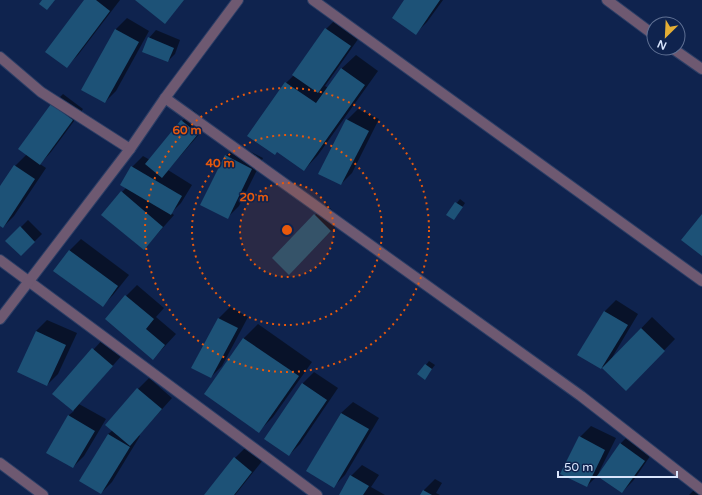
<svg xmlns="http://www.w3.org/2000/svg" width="702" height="495" font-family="'Varela Round',sans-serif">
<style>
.shadow{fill:#0007}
.building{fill:#1d5277}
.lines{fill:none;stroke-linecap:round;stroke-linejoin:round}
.street-casing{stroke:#2b3e66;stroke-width:12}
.street{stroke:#6e5971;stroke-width:10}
.ring{fill:none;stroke:#e8590c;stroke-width:2;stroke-dasharray:2 4}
.centre{fill:#e8590c;stroke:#0f234e;stroke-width:2}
.ring-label{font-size:12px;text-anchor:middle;font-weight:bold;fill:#e8590c;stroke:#0f234e;stroke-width:3;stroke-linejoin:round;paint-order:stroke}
</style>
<rect width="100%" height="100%" fill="#0f234e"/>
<g class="shadow">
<path d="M86,0H120L78,55L67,66Z"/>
<path d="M405,0H443L427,22L416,33Z"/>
<path d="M127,18L149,31L116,91L105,102L116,29Z"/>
<path d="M337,18L361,35L325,86L328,88L341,69L356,55L378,71L318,155L304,170L278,151L249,135L286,83L293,76L326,29Z"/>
<path d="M156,30L180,40L175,54L168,61L149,38Z"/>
<path d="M63,94L83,109L51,152L40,164L46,168L14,216L3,227L0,225V188L15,166L27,154L52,105Z"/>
<path d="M358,109L379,119L352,173L341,184L347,120Z"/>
<path d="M193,110L209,123L168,170L192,185L181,203L171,213L174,215L144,249L122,192L126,188L132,167L143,156L150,160L182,121Z"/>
<path d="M237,145L263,158L239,206L228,217L226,156Z"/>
<path d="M460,199L465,203L457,215L448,214Z"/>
<path d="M326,204L342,220L300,263L273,258Z"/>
<path d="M28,220L42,234L21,255L7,241Z"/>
<path d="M81,239L129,275L113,295L102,306L54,271L70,250Z"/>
<path d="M137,285L164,308L156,317L176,334L153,359L126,296Z"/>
<path d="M616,300L638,314L610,361L652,317L675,339L626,390L602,367L578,355L605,311Z"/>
<path d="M230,307L248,317L222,366L211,377L192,367L219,318Z"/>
<path d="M47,320L77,333L58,374L47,385L36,331Z"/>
<path d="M258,324L312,362L273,417L259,431L205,393L244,338Z"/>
<path d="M104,338L123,354L79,404L106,419L84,456L73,467L47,452L69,415L74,411L54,393Z"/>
<path d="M429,361L435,365L425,378L426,365Z"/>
<path d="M314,372L338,388L300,444L289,455L265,439L303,383Z"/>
<path d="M149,378L172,398L139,435L140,436L112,482L101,493L108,434L113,430L138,389Z"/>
<path d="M353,402L379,418L345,475L334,486L307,471L341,413Z"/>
<path d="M591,426L616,438L599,472L600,473L620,444L631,433L655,449L633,481L622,492L598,475L587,486L580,437Z"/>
<path d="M246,447L263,460L235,495H205L235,458Z"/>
<path d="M362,465L379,475L371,487L385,495H340L351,476Z"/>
<path d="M435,479L442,483L436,493L440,495H421L424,490Z"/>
<path d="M701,483H702V495H689Z"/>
</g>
<g class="building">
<path d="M42,0H55L47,10L39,4Z"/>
<path d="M84,0H96L110,11L67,68L45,52Z"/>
<path d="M135,0H184L165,24Z"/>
<path d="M404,0H440L416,35L392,18Z"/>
<path d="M325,28L351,46L318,93L292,75Z"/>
<path d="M115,29L139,42L105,103L81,90Z"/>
<path d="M148,37L174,48L168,62L142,52Z"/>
<path d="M341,68L365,85L304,171L277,152L275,155L247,136L285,82L316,103Z"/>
<path d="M51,104L73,120L40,165L18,149Z"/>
<path d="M346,119L369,131L341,185L318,174Z"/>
<path d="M181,120L198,134L162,178L145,164Z"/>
<path d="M225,155L252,169L228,219L200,205Z"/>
<path d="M14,165L35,179L3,228L0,226V186Z"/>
<path d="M131,166L182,196L171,215L120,185Z"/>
<path d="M121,191L163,227L144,250L101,215Z"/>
<path d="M455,202L463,207L454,220L446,215Z"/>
<path d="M314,214L331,231L289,275L272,258Z"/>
<path d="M702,214V256L681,240Z"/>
<path d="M20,226L35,242L21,256L5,241Z"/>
<path d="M69,250L118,286L103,307L53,271Z"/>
<path d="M125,295L154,319L146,329L165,345L153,360L105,319Z"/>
<path d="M604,311L628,325L601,369L577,355Z"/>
<path d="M218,318L238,328L211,378L191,368Z"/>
<path d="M641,328L665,351L626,391L602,368Z"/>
<path d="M36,331L66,345L47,386L17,372Z"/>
<path d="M243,338L299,376L259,433L204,394Z"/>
<path d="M92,348L113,366L73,411L52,394Z"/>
<path d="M425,364L432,369L425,380L417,374Z"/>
<path d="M302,383L327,400L289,456L264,439Z"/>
<path d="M137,388L162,409L130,446L105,425Z"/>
<path d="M341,413L369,429L334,488L306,471Z"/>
<path d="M68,415L95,431L73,468L46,453Z"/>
<path d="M108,434L130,447L101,494L79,481Z"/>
<path d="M579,436L605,450L587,487L560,474Z"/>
<path d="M620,443L645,461L622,493L597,476Z"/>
<path d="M234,457L252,472L234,495H204Z"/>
<path d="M350,475L369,486L363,495H339Z"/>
<path d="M423,490L432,495H420Z"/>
</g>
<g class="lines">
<g class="street-casing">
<g id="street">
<path d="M313,0L702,281"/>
<path d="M607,0L654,35"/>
<path d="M672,48L702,69"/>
<path d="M0,57L41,92L130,149"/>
<path d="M165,98L581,396L702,490"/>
<path d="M0,260L317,495"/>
<path d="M0,319L130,149L165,98L238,0"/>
<path d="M0,463L43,495"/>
</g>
</g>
<use href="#street" class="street"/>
</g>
<circle cx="287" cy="230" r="47" fill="#e8590c" fill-opacity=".12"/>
<g class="ring">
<circle cx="287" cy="230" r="47"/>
<circle cx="287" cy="230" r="95"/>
<circle cx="287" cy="230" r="142"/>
</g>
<circle cx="287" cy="230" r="6" class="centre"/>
<g class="ring-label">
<text x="187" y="134">60 m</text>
<text x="220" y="167">40 m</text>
<text x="254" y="201">20 m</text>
</g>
<g transform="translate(666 36) rotate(204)"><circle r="19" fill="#0f234e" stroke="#607194"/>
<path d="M0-3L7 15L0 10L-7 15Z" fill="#e4ae35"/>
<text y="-6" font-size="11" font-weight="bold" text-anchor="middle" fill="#d9e5fc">N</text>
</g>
<path d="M558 471v6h119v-6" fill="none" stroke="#d9e5fc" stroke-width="2"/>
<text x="564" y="471" font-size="12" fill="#d9e5fc" stroke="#0f234e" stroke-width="3" paint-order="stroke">50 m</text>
</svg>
